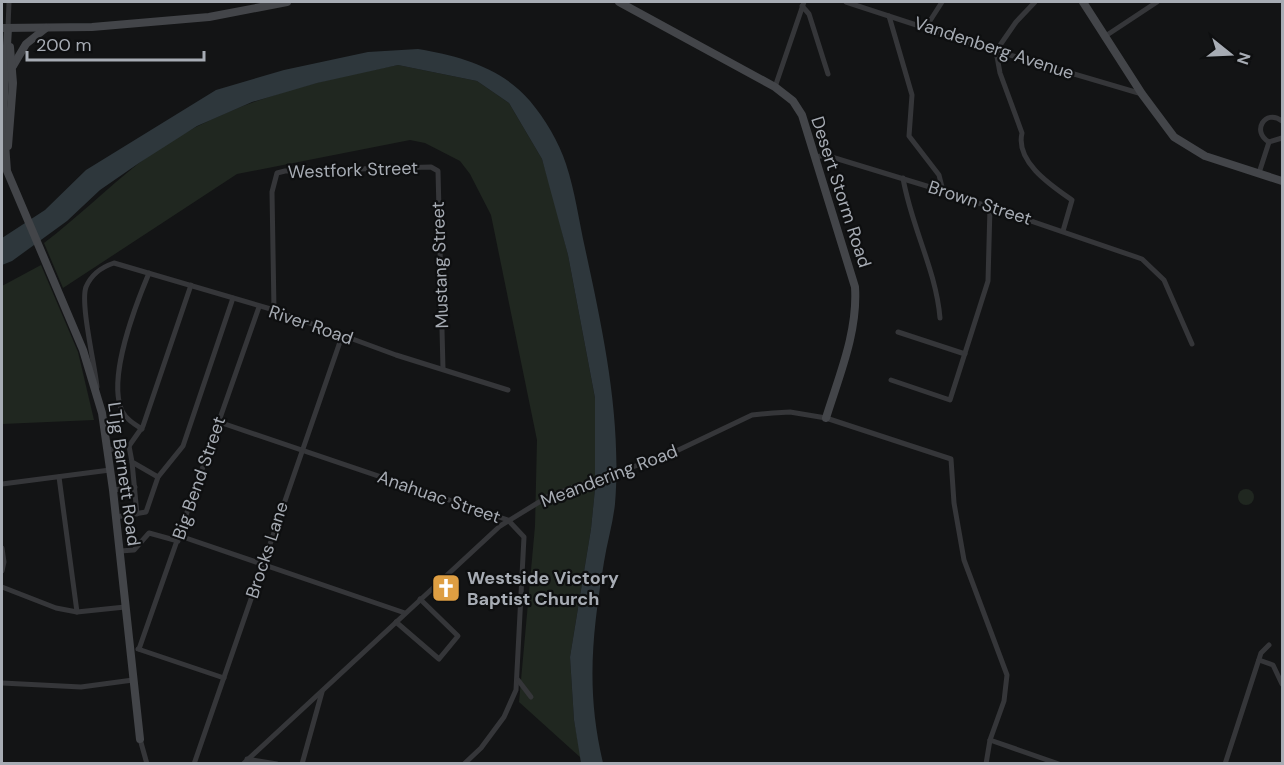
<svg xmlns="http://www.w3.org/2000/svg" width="1284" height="765" font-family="'DM Sans',sans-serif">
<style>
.green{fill:#202720}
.water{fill:#2e373c}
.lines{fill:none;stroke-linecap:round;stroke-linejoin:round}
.street{stroke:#353639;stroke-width:5}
.secondary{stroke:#434549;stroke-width:8}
.labels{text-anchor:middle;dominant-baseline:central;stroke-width:4.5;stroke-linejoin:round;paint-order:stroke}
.street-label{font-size:18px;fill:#a7acb4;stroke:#0e0f10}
.poi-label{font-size:18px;font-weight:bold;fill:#a7acb4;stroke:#0e0f10;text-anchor:start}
</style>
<rect width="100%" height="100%" fill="#131415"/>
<g class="green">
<path d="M398,65L477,81L509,103L542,159L552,192L568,255L595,398V489L591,529L570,657L574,720L581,758L519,702L535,526L537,440L491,215L470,174L460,161L425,143L410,140L237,174L63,288L44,243C77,218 106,189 139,163C213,106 308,82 398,65Z"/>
<path d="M41,265L78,352L94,420L2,424V286Z"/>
<circle cx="1246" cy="497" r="8"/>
</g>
<path class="water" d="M418,49C460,56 502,68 530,101C545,119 559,142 566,164C575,191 579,221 585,248C603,331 622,418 615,504C613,523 607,543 604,562C592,635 586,691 603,763H581L574,720L570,657L591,529L595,489V398L568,255L542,159L509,103L477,81L398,65L317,83L252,102L197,126L139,163L100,190L67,221L12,261L2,265V238L45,210L86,170L216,90L284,70L368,52Z"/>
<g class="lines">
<g class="street">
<path d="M846,2L996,51L1142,94"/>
<path d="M1035,2L1016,22L996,51L1000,73L1022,133C1015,162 1052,186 1072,200L1063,231"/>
<path d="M802,6L809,14L828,74"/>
<path d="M889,16L912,95L909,136L939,175L943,191"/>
<path d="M926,27L942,2"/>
<path d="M8,28L9,2"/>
<path d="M1104,37L1157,2"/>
<path d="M775,87L804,2"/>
<path d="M1282,121C1265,108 1251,132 1269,142L1282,138"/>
<path d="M816,157L825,155L943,191L1142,259L1164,280L1192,344"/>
<path d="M1259,173L1269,142"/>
<path d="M903,178C911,226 936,270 940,318"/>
<path d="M274,310L272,192L277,173L285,171L431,167L438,171L443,369"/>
<path d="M898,332L965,354"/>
<path d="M891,380L950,400L988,281L990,207"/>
<path d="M97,387C95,366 80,303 86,287C91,275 102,267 114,263L274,310L396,355L508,390"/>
<path d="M219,422L508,520L524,537L516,690L504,717L481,748L464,764"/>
<path d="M142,429C134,424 126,419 122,411C107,378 136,304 149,273"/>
<path d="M129,446L132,462L158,477"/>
<path d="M108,450L129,446L143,426L191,285"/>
<path d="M132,462L137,514"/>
<path d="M59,477L77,612"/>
<path d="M2,484L110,470"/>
<path d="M113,490L135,487"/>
<path d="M116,517L146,512L158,477L183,446L233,298"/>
<path d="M180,536L405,613"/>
<path d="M2,548L4,562L2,571"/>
<path d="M120,551L134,550L149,533L178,541"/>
<path d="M2,587L56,608L77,612L125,607"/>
<path d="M396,622L439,659L458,636L420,599"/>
<path d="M138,649L224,678"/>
<path d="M139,649L259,307"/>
<path d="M1259,660L1273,665L1282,684"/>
<path d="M518,680L531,697"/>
<path d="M2,683L81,687L133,680"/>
<path d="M140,739L147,764"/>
<path d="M990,740L1059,764"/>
<path d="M247,759L277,764"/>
<path d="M194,764L342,336"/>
<path d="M243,764L500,526L549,496L670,454L752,415L773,413L790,412L826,418L951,459L954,503L964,560L1007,675L1004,701L990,740L986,764"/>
<path d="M302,764L322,692"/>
<path d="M1225,764L1261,653L1269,645"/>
</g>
<g class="secondary">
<path d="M619,2L775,87L793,101L802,115L855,287C858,332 839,376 826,418"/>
<path d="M1083,2L1142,94L1174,137L1205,156L1282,181"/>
<path d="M2,28L92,27L209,17L287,2"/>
<path d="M8,28L3,116L7,171L83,350L102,413L113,490L140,739"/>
<path d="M13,66L26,44L46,28"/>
<path d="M8,146L13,83L10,47"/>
</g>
</g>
<defs>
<g id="church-square" transform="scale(1.5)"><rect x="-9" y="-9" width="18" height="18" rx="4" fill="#de9e42" stroke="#0e0f10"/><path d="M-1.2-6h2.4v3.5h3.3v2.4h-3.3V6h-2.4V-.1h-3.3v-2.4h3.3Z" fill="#fff"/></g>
</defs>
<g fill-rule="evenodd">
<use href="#church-square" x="446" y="588"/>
</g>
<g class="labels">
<g class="street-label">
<text transform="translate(994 48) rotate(18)">Vandenberg Avenue</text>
<text transform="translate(353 170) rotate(-2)">Westfork Street</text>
<text transform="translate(841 192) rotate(72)">Desert Storm Road</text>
<text transform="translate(980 203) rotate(18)">Brown Street</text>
<text transform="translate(440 265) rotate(-92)">Mustang Street</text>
<text transform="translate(311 325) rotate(19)">River Road</text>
<text transform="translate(124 474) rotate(82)">LTjg Barnett Road</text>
<text transform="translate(609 476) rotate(-21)">Meandering Road</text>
<text transform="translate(199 478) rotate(-71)">Big Bend Street</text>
<text transform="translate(439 497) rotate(19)">Anahuac Street</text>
<text transform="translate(267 550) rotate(-72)">Brocks Lane</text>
</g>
<g class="poi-label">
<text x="467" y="578">Westside Victory<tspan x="467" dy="21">Baptist Church</tspan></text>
</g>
</g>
<rect width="1284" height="765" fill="none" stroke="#a7acb4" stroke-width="6"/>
<g transform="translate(1230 54) rotate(108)" stroke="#0e0f10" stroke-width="4.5" paint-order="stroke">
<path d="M0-4.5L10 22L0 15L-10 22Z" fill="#a7acb4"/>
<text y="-9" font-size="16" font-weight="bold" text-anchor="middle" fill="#a7acb4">N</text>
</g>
<path d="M27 51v9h177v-9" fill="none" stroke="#a7acb4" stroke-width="3"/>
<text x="36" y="51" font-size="18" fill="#a7acb4" stroke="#0e0f10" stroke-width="4.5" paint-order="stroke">200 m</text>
</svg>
